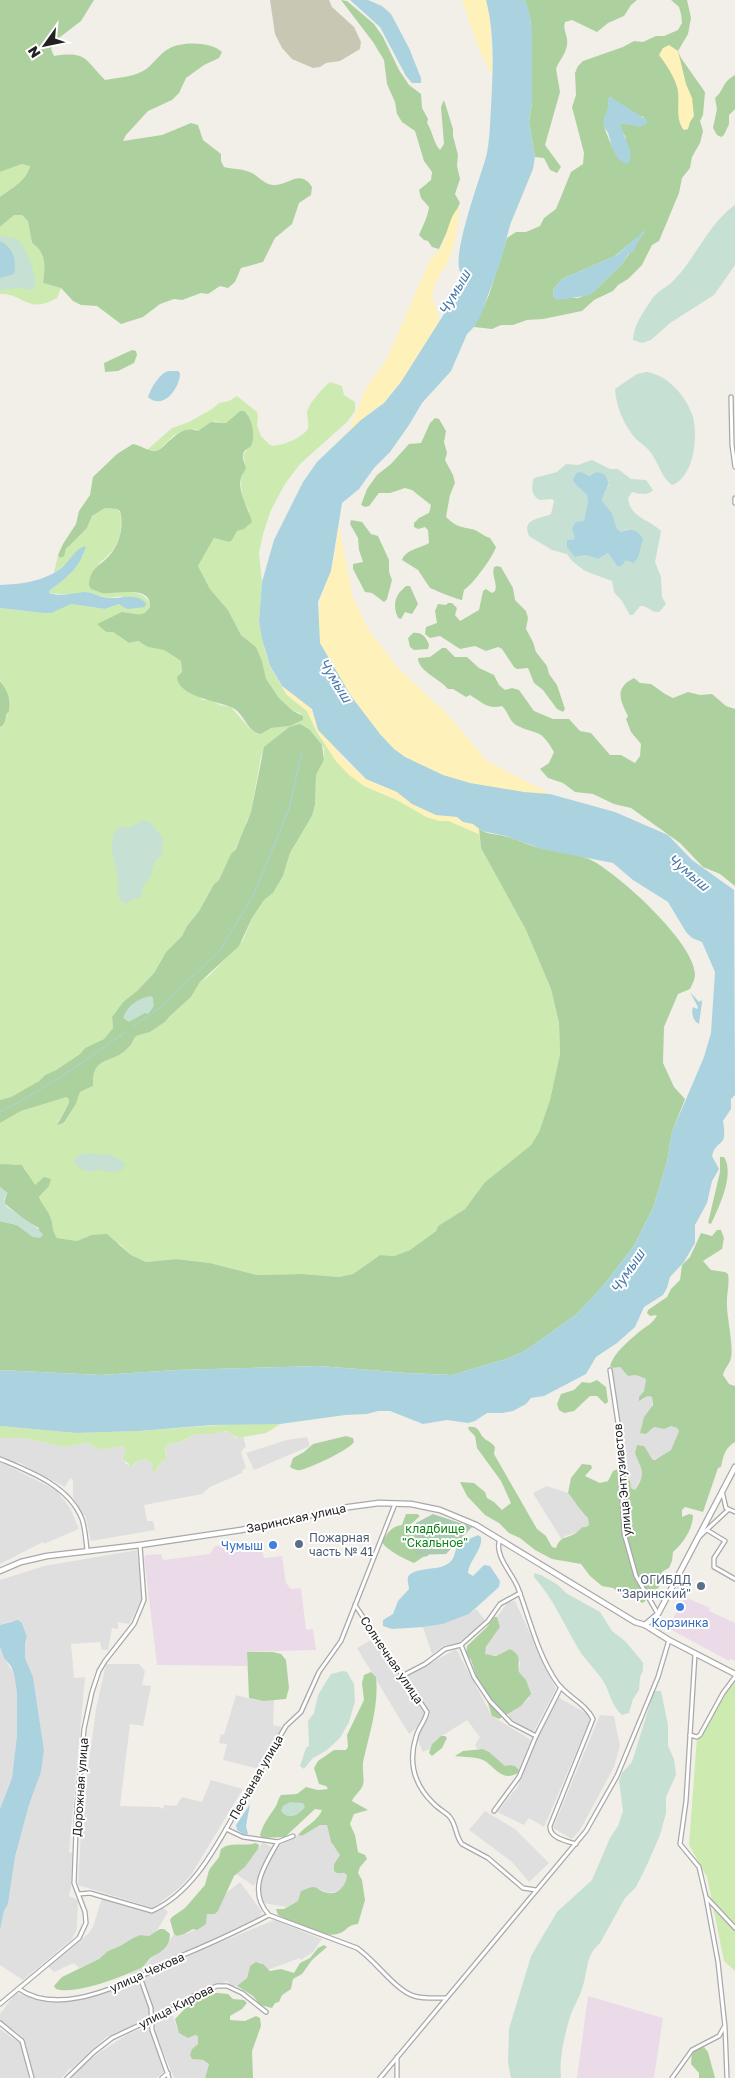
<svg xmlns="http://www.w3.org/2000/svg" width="735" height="2078" font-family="'Golos Text',sans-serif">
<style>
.residential{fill:#e0dfdf}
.industrial{fill:#ebdbe8}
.construction{fill:#c7c7b4}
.grass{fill:#cdebb0}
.forest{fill:#add19e;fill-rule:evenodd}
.wetland{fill:#c6e0d4;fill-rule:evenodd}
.sand{fill:#fff1ba}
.cemetery{fill:#aacbaf}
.parking{fill:#e2e2e2}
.water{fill:#aad3df}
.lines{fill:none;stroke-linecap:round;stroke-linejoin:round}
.stream{stroke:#aad3df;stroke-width:1}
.minor-casing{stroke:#a9a9a9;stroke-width:5.5}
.tertiary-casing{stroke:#a9a9a9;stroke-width:7}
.minor{stroke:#fff;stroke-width:3}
.tertiary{stroke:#fff;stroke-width:4.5}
.service-dot{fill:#5c6f8a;stroke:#fff;stroke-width:2}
.shop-dot{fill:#3f7fe0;stroke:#fff;stroke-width:2}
.labels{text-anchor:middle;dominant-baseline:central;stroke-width:4;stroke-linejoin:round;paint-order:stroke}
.street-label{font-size:12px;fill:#222;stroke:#fff}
.park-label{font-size:12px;fill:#0c8416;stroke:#fff}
.service-label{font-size:12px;fill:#4e5e75;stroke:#fff;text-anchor:start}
.shop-label{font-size:12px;fill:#366cbe;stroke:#fff;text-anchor:end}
.water-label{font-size:14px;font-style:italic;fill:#4a7aab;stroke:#fff}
</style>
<rect width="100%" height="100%" fill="#f2efe9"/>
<g class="residential">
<path d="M610,1366L613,1368L620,1367L628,1376L636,1375L646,1379L644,1391L639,1397L643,1400L648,1396L652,1397V1409L644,1417L649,1432L654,1427L664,1429L671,1426L677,1428L679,1431L671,1450L658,1459L637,1458L641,1464L642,1476L635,1490L631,1488L630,1481L623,1470L620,1425Z"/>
<path d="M222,1431L229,1432L236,1438L243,1437L246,1446L241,1452L246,1468L242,1470V1473L210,1487L202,1494L144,1505L147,1521H153L155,1530L91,1541L85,1515H82L73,1497V1480L70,1478L65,1487L18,1462L16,1463L0,1457V1438H24L65,1447L87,1443L100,1450L122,1446L126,1449L125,1463L128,1465L134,1466L137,1461L145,1459L154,1464L157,1471L159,1464L166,1460L167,1455L165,1449L169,1444L180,1442L197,1434H214Z"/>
<path d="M307,1437L310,1446L254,1470L246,1453L287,1440Z"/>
<path d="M0,1462L56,1490L70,1508L79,1529L44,1544L43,1542L0,1564Z"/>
<path d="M547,1486L568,1493L576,1501L582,1513L588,1518L590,1521L589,1525L578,1532L565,1536L562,1540L533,1493Z"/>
<path d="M137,1550L142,1599L129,1624L118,1622V1629L112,1628L108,1650H102L100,1642L71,1644L74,1678L85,1677L69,1852L72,1853L71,1888L69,1896L78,1900L77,1929L72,1939L23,1980L0,1965V1930L4,1911L8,1904L15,1857L29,1805L41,1772L44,1750L33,1677L25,1658V1644L27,1640L25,1631L22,1623L11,1621L0,1625V1580L44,1566Z"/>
<path d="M515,1601L556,1689L534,1731H531L511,1719L507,1713L521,1706L529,1698L526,1680L519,1672L520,1661L499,1655H488L485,1654L484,1651L500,1627L497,1617L508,1602Z"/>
<path d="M476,1609L485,1620L474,1631L458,1643L443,1646L432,1654L423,1627L443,1624L469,1614Z"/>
<path d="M375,1638L425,1714L421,1724L409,1734L357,1648Z"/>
<path d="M0,1647L3,1656L14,1674L17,1693V1735L12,1778L0,1809Z"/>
<path d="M456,1649L492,1716L531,1740L519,1770L517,1767L505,1766L483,1749H478L475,1745L480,1737L467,1720L434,1741L430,1749L423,1752L417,1738L430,1715L406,1677Z"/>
<path d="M106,1664H139L145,1671L142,1685L151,1686L143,1726L130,1724L120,1806L159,1807L163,1809L164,1805L176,1806L182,1797L202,1802L211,1780L243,1789L191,1875L179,1888L153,1908L78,1885L82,1815L96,1709Z"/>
<path d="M236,1695L255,1700H274L273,1725L282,1727L259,1769L223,1760L227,1744L219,1743L221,1734L224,1735Z"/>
<path d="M558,1697L589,1715L590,1720L544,1827L529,1818L524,1825L497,1812L518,1786L542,1727Z"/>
<path d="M600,1715L614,1716L620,1746L614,1767L580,1830L572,1839L553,1828Z"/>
<path d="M485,1811L515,1829L549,1863L529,1882L512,1862L469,1830Z"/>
<path d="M320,1825H327L330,1838L333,1846L339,1851L340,1855L334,1864L340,1872L347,1875L346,1882L342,1889L339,1891L328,1893L317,1888H309L298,1901L287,1907L263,1903L260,1885L264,1870L272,1855L280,1845L298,1835L302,1836Z"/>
<path d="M263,1842L271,1847L254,1886L236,1874L245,1867Z"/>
<path d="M240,1882L262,1912L259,1917L132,1978L130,1973L143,1967L169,1941L174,1934L177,1936L188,1933L206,1924L207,1914H215L218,1911L226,1893Z"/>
<path d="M102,1898L152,1914L163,1907L168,1912L156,1932L149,1936L140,1935L133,1938L120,1946L108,1951L99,1959L87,1965L79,1968L74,1963L54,1972L48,1966L88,1934L93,1927Z"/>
<path d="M274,1920L322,1939L313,1952L301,1960L300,1958L267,1970L260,1962L250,1966L247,1978L237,1986H230L228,1981L190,1995L185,2002L156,2016L142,1978L169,1964Z"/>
<path d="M138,1979L150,2013L149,2020L106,2037L71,2069L70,2068L62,2078H35L22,2036L0,2021V2014L16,1993L42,2001L60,2002L82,1999Z"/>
<path d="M172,2013L177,2028L191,2037L195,2035L198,2036V2044L192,2049L196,2060H203L209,2064L205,2078H174L154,2030L156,2029L153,2023Z"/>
<path d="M148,2026L164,2067L163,2073L156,2078H70L82,2065L102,2051L128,2034Z"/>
<path d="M0,2029L21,2044L29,2078H0Z"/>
</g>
<g class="industrial">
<path d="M259,1541L264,1558L282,1556L286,1583L291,1589L301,1588L306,1630L313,1629L316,1650L247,1652V1666L157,1665L144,1558L146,1555L161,1554L163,1560L210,1554L215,1546Z"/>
<path d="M685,1597L710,1608L709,1611L735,1623V1661L730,1659L729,1661L668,1628Z"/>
<path d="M588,1996L663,2018L654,2078H577Z"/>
</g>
<path class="construction" d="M270,0H329L332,7L354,27L361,42L360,49L340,61L326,63L320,67L313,68L292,59L282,48L275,34Z"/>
<g class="grass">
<path d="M22,164L30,165C26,181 12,188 0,197V172Z"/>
<path d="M14,215H22L28,221L32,243C47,253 45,267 43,283L61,288L57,298C27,315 24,293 0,294V227Z"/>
<path d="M330,382L342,386L344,395L355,402V411L347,422L300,464L285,484L271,510L263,534L259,553L262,582L259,621L265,651L270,667L287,695L307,711L317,732L336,761L364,786L397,800L439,821H449L479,834L481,848L526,930L551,989L559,1023L560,1054L550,1100L539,1132L531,1145L485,1182L465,1209L438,1226L436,1231L410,1250L394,1256L380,1255L353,1274L339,1277L303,1274L257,1275L210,1263L176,1259L146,1262L131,1255L120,1244L91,1235L77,1241L57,1238C51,1229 54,1226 51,1219C49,1211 42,1205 39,1197L44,1192L31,1182L25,1168L14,1164L10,1166L0,1164V1123L21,1111L67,1097L69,1100V1103L58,1122L64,1124L76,1104L80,1092L93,1086C92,1053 113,1066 130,1046C133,1043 133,1039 136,1036L150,1032L165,1022L170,1016L191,997L200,982L210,975L243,940L252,918L264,900L273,893L283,876L290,853L312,816L315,805L316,775L324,760V748L310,730L289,727L282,732L261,756L251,812L246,822L245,830L219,880L214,884L199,911L187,926L182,936L166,952L154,973L138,990L123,1002L112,1017L113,1028L104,1039L85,1048L80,1054L56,1070L45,1075L39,1081L11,1097L0,1100V727C4,724 9,712 10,707C13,694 1,689 0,678C0,655 0,631 0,608L43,613L71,604L105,609L119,604L123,605L121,596L108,598L87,592L75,595L49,593L50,590L69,575L84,554L67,563L54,573L58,555L60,558L75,538L87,528L92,516L105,508L117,509C121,513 121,517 121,523C121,541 113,553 99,563L104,593C118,591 143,588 151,604L148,611C140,616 135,616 126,612L112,617L105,632H113L129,643L137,641L149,647L164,650L181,661L182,672L202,700H211L220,705L231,707L250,729L257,734H261L271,728L290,726L303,720L300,713L293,711L279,698L266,680L262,661L256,647L241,635L228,610L210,589L198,566L214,538L229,542L237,531L244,529L249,511L242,499L241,478L246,467L243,455L247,449L253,432L247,414L240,411L226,423L215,421L198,431L195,429L174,435L159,450H147L172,428L189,422L212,409L219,403L229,401L237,396L257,412L258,416L257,425L261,436L270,445C279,448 305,437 308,428C309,424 307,418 307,413C308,404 323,388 330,382Z"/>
<path d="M249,1423L280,1424L266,1433L238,1438L226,1431L214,1434H196L180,1442L169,1444L165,1449L167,1459L159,1464L156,1472L152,1470L153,1464L145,1459L137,1461L132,1467L123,1459L126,1449L122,1446L100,1450L87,1443L65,1447L24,1438H0V1426L76,1433L139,1431Z"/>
<path d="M735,1677V1971L724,1961L707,1877L689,1845L697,1737L699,1736Z"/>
</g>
<g class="forest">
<path d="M0,0H94L81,21L55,41L51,49L54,56C87,51 84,59 105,80C117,78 132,77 143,71C153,66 159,53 170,48C183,41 212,42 222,52L219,58L204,65L186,78L179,93L172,100L148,111L126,135L123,141L162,135L191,123L198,125L203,140L221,154V161L224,167C232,169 245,169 252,173C259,177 264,184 273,185C288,186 300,168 312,187L311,195L299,203L292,224L275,238L263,262L241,268L235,282L228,288L220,286L208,294L201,293L182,300L174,299L160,304L143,317L121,324L97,306L81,305L73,301L61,288L43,283C45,267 47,253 32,243L28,221L22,215H14L0,227V197C12,188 26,181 30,166L22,164L0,172Z"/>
<path d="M341,0L347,1L374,24L383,37L399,70L409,85L421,94L422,108L428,119L427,123C433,132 433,142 440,150L444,144L441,107L444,100L453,129V136L458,155L457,166L460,179L455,194L460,203L439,249L432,247L428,241L424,240L419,235C423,226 428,216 429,207L421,198L419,190L431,180L432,172L424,161L415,131L402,122L397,114L395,102L387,84L384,60L373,42Z"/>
<path d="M525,0H637L631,5L624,16L608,23L597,32L572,20L565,22C563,29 566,32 567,39C569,51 559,60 556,69L560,92L545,145L561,167L557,173L550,170L544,158L535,157L529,122L532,102L531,22Z"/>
<path d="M671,0H687L691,18L688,34L678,51L681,58L705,92L703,115L700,121L703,131L700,143L692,157L690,168L682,178L679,193L659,241L652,245L642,265L628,279L618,285L613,291L594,300L582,311L543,319L527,320L513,325H501L492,329L474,327L489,295L507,238L516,232H526L540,226L544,218L556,209L571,172L583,164L584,153L572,107L576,95L575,73L578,66L583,61L623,47L634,41L643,42L656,36H664L678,30L682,23L681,14L679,7ZM610,97L636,115L644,117L642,126L621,123V129L626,138L618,157C614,150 604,131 604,123C604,115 610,112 608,100ZM645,231L622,264L593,292L578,298H554L553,290L562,279L615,256Z"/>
<path d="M735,75V109L729,115V124L724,135L721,137L717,135L713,128L717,109L715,98C725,89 721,83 735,75Z"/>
<path d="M132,350L136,351L137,355L134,363L118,371L105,372L104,363Z"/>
<path d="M240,411H244C252,417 256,436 251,446C248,449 243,450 243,455C242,458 245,464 246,467C245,472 242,474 241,478C237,491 249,510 252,522L244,529L237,531L232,540L229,542L214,538L198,566L210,589L228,610L241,635L256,647L262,661L266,679L279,698L293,711L303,716V720L290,726L271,728L261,734C247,733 245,714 233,708C219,701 178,697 177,677L182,672L181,661L164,650L148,647L138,641L129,643L113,632H106L97,624L122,612C133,612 142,620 150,607C152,584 114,595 102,593C99,592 95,590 91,589L89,585C90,568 100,566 109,556C120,544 124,526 120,511L117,509L105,508L92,516L87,528L66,549L64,556L60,558L58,555L63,544L76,524L79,511L90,495L93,477L117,454L133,444C143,446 149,453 159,450C170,442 181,424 198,431L211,422L226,423Z"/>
<path d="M435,418L439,419L446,431L444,442L447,453L445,460L453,475L455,483L450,495L446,517C457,527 458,526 471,529C478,530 483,536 490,538L496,547C493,557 473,584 464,590L462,600C459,600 434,590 430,588L418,570L402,560C406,549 421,548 429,543L428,530L425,527L418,529L414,527V523L419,518L429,513L431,505L412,490L405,488L390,493H379L369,506L365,507L361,505L367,489L377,475L391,464L409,444L421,443L430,423Z"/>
<path d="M351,520L362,522L371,534L378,536L389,560V572L392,580L387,599L384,602L372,593L365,592L353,569V564L363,562L359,550L358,538L350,524Z"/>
<path d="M497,566L501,567L513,588L515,600L526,611L528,618L526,629L533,642L536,652L547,666L549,674L557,685L565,709L563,712L557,709L543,690L534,683L528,668L517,669L514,667L502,649L498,647L486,651L475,646L460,649L440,636L430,638L425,634L426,627L437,623L435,611L438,604L446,605L448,603H452L457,608L455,615L460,621L479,610L483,591L486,589L492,593L495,591C498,583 491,575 494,567Z"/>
<path d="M406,586H410L418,604L412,614L405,612L401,619L398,618C392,604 395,595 406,586Z"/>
<path d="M413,633C422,632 426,637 429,645L428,649L414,650L410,647L408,638Z"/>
<path d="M442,648H446L455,657H467L479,668L494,675L499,685L505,690L512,688L519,690L534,711L553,719H569L580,731L591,733L610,755H621L635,763L640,756L641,744L631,732L626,719L628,716C620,700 614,688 634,678L640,683L651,684L665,694L673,698L688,692L700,695L712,694L726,706L735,709V886L720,874L703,867L680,843L631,808L614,804L593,794L575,792L563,783L548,778L540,769L549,763L554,752C540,727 537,736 516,725C509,721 508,711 502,706C488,710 482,702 470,695L466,697L453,689H448C440,679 418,671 418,658L430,657Z"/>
<path d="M0,681C7,691 12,698 9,711C4,716 7,724 0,727Z"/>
<path d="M300,724L310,730L322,745L324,760L316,775L315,805L312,816L290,853L283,876L273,893L264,900L252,918L239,946L200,982L191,997L170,1016L165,1022L150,1032L136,1036C133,1039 133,1043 130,1046C113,1066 92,1053 93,1086L80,1092L76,1104L64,1123L57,1125L69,1103V1100L67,1097L21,1111L0,1123V1100L11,1097L39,1081L45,1075L56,1070L80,1054L85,1048L104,1039L113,1028L112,1017L123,1002L138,990L154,973L166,952L182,936L187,926L199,911L214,884L219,880L231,854L236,849L251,812L264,747L289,727Z"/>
<path d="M479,829C486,834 496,834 504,836C518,839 531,847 544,849C559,852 575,853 589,859C617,872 694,942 695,974C695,979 692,985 690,989L678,994L664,1027L663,1063L674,1087L685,1099L672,1132L667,1162L653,1208L634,1246L603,1286L577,1314L525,1351L506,1359L452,1375L407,1373L320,1366L176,1370L101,1375L0,1370V1221L17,1225L33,1237L39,1228L26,1221L4,1203L7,1193L0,1187V1164L22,1165L35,1185L44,1177L51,1179L49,1186L39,1197C42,1205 49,1211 51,1219C54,1227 51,1229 57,1238L77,1241L91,1235L107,1234L131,1255L146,1262L176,1259L210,1263L257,1275L303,1274L339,1277L353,1274L380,1255L394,1256L410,1250L436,1231L438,1226L465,1209L485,1182L531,1145L539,1132L550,1100L560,1054L559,1023L551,989L526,930L481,848Z"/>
<path d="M720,1157H724C735,1174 719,1207 711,1224L708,1223L720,1172Z"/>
<path d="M717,1230H721L724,1238L722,1249L703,1261L711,1270L725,1272L728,1274C730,1285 726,1295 727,1306C727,1318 735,1351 730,1361C728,1366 725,1368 723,1375L729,1384L735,1386V1442C724,1449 724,1455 721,1467L718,1468L703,1512L685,1507L682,1510V1517L689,1514L693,1515C693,1529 683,1543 673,1552L672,1561L669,1568C655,1574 664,1577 659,1587L643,1603L622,1595L613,1588L602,1586L590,1576L581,1564L552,1559L535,1550L520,1538L509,1533L499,1523L485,1515L467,1496L460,1482L474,1483L485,1492L487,1498L494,1502L502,1510L511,1503L501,1481L477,1448L475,1436L469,1430L468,1427C480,1425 478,1433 485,1439C489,1442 491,1442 495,1447L494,1454L537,1529L546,1536L552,1547L556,1548C560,1536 566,1539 576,1533C578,1531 580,1529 583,1527H586L589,1525L588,1518C580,1511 575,1501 568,1493L571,1478L582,1464L591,1465L592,1468L585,1476L600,1483L608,1481L613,1471L620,1468L630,1481L631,1488L635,1490C647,1473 641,1469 635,1453L637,1445L644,1446L652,1459L655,1460L671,1450L679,1431L677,1428L671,1426L664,1429L654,1427L646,1434L640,1433L644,1417L653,1405L652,1397L648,1396L639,1401V1397L644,1391L646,1379L636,1375L628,1376L620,1367L613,1368L610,1366C614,1352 628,1342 639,1332C646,1326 653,1324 657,1315L650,1316L647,1313L648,1310L667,1297L671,1289L680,1280L682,1265L690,1257L701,1233L712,1236Z"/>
<path d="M597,1380L606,1387L608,1402L605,1404L597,1396H590L574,1411L564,1413L559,1410L557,1404L561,1394L574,1390L582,1382L590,1383Z"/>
<path d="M346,1436L353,1438L354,1442C349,1450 312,1467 301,1470C297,1471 294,1469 290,1467L293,1458L304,1452L313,1444Z"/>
<path d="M406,1514H417L420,1516L409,1526L408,1530H419L429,1552L428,1556L423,1557L414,1563C405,1559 386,1550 382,1542C387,1534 391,1526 402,1525Z"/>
<path d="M494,1617H497L500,1627L486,1647L485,1654L496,1656L510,1649C523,1656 517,1661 519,1672L526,1680L531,1694L521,1706L499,1719L492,1716L484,1691L479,1684L471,1660L466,1654L467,1646L487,1627Z"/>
<path d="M247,1652H273L281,1654L286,1660L289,1688L286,1699L263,1701L249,1698Z"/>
<path d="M371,1672L376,1677C379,1705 370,1731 364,1758C361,1767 365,1779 363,1785C361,1791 355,1794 352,1801L368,1810L354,1814L350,1824L355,1835L358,1852L365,1855L367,1859L360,1867L358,1873L362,1880L365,1900L358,1924C346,1925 347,1932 337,1934C322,1938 292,1922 278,1915L276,1909H284L298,1901L301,1891C305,1890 309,1887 313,1887C318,1887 320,1891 324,1892C337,1897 346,1887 347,1875L344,1873H337L334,1871V1864L340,1855L331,1842L327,1825H320L302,1836L298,1835C305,1826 319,1820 322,1810L315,1809L285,1837L262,1838L260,1835C263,1824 270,1815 276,1806C278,1802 278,1799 281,1795L297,1794L306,1787L318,1790L328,1789L326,1786L319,1784L314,1768L318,1761L334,1750H346L348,1747L347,1735L364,1700L362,1683L364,1675Z"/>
<path d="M441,1736H445L447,1738L442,1748L432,1756L429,1753L432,1744Z"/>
<path d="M483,1749L489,1752L505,1766C511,1765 515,1764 519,1770L518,1773C501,1783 494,1765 483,1760C474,1756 464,1758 455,1756L463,1751Z"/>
<path d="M256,1843L259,1845L258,1849L245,1867L234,1876L218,1911L215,1914H207L206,1924L197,1930L193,1929L184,1934L177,1936L174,1934L170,1920L172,1917L185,1908L205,1885L209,1870L219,1857L221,1849C231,1841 245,1847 256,1843Z"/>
<path d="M160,1929H164L170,1934C170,1947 161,1952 152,1957C148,1959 146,1965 141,1968C121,1977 77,1995 56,1989L54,1986L62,1977L99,1959L108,1951L120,1946L133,1938L140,1935L149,1936Z"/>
<path d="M324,1945L327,1947L312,1960L302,1974L293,1979L291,1989L282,1995L279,2002L275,2003L272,2008L260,2005L253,1996L237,1986L247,1978L250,1966L256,1962L263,1964L270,1971L281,1969L294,1973L300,1963L310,1958L318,1948Z"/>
<path d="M208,1992L228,1994L233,1999L244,2000L247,2003L242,2009L230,2016V2020L245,2021L256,2016L260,2018L261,2026L252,2051L253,2078H205L209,2064L203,2060L192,2059L190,2055L192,2049L198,2044V2036L195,2035L188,2038L179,2033L175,2019C188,2007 191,1997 208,1992Z"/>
<path d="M704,2047L708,2052L715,2078H699V2073L691,2064L692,2050Z"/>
</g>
<g class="wetland">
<path d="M735,205V265L714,295L670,323L651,340L642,343L633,340C633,326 644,311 652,299C657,291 668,287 675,279C697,256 709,223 735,205Z"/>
<path d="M0,236C6,237 14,237 19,241C26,248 39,279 34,288L31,290L19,288L0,290V278L14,274L9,245L0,241Z"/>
<path d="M646,372C667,374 687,397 693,417C698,438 694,477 672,485C661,477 660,466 653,456C649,449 642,444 636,439C624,426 616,406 615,389L637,374Z"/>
<path d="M592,460L610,469H618L631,479L646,480L653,490C647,496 640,494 632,492L628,498C630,518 649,519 661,531L655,562L661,577L662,597L666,604L659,612C651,613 648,605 640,606L633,615H630L622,601L614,592L612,581L585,571L572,561L567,554L552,550L529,536C521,518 541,519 551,514L554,501L552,499L540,500C531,496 531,486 534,478L557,472L566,464L578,465ZM596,472L609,485L602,494V501L612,513L617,529L620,532L628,529L617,566L608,553L598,559L586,555L575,557L567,540L576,539C581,526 592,509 587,495L574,483Z"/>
<path d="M141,820L149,821L163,838L162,854L154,863L150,878L144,884L140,898L133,899L127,904C113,900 120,883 117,873C114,859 108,844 116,830C120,825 126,828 131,827C134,826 138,822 141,820Z"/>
<path d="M151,996L153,998L154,1006L148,1014L145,1013L129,1022L123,1018C127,1006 138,998 151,996Z"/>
<path d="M88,1153L102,1155L110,1154L126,1164L121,1171L107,1172L99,1169L91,1172L81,1169L73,1162L79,1155Z"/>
<path d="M0,1187L8,1193L4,1199L6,1206C14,1213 40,1227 43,1235L40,1238L33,1237L17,1225L0,1221Z"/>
<path d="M534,1573L541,1575L558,1585L566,1593L600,1612L612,1631L625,1641L641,1660L643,1663V1670L640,1677L639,1690L633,1699L629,1713L622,1715C612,1706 610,1694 605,1684C598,1672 587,1662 579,1650C565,1626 553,1598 534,1577Z"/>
<path d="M343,1671L347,1672L354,1684L355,1701L349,1722L340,1738L327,1750L313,1758L304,1769L300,1766L306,1748L309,1746L308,1721L314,1713L318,1695L331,1674Z"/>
<path d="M654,1691H661L668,1725V1746L674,1759L676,1775L666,1797V1813L660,1835L646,1867L636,1887L625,1898L600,1943C585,1956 588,1972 582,1989C579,1999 573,2007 570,2017C564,2037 559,2058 561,2078H511L508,2063L509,2029L531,1956L557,1912L592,1880L610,1838L618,1826L623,1811L619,1781L622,1773L632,1762Z"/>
<path d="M290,1802L303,1803L305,1807C299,1815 289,1821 281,1811L283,1806Z"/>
</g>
<g class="sand">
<path d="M462,0H486L490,18L492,76L479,49Z"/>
<path d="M669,45L678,51L686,84L692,98L694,116L690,122L688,129L684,130C674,118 681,100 677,87C674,76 666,64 659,55L663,48Z"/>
<path d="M459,207C459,219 455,247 450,257C445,270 435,279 433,292C431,305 442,312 437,327L401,382L384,403L370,412L348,433L366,388L387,358L431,258C435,254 440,250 442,245C448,234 449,216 459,207Z"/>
<path d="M338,521L353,598L369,630L398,668L449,716L487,761L550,794C503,791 433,782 396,750C383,740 374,726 364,713C352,697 340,683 334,665C332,659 326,655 323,650C318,643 318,632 318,624C317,602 323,593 330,573C336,557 337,538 338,521Z"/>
<path d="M282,686L312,709L316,723L343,758L366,779L397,792L412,804L436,815L457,817L463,822L473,824L479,829V834L449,821H439L426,817L397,800L364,786L349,775L336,761L317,732L307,711L287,695Z"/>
</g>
<path class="cemetery" d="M433,1514L472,1527L446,1554L415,1555L416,1523Z"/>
<path class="parking" d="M685,1574L693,1579L685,1594L676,1589Z"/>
<g class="water">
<path d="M350,0H368L382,6L391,14L409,48L421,78V83H412L406,76L380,27Z"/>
<path d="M486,0H525L530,14L532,34V102L529,122L535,157L533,169L510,225L501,260L480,317L474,327L467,334L451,371L422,403L409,425L390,452L374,468L359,489L342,503L331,571L318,602L320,643L351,696L380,734L394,749L405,757L443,775L470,783L524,792L550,794L615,812L668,835L692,860L734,890L735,1095L731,1099V1109L723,1121C728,1150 717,1137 712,1156L719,1169L712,1181L707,1203L695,1225V1243L684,1262L670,1277L667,1288L663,1295L644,1307L635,1327L617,1343L596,1357L586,1374L544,1396L531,1398L526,1404L513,1411L502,1413H487L475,1421L468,1423L447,1420L423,1424L390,1411H378L367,1414L345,1415L280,1424L213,1425L139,1431L76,1433L0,1426V1370L101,1375L176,1370L320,1366L407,1373L452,1375L506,1359L525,1351L577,1314L603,1286L634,1246L653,1208L667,1162L672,1132L704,1057L711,1033L715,972L702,942L692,938L686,932L668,902L633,880L613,863L542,849L506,836L482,831L473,824L463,822L457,817L436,815L412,804L397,792L366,779L318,730L312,709L282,686L270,666L262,639L259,621L262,582L274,540L303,482L317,462L361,420L384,403L401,382L456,295L467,285C466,279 460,275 459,268C455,246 479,181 486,157C490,141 490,123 491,107C493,71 495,35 486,0Z"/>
<path d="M610,97L647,120V123L640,127L621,123C621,137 637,151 628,164C614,162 612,144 608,133C606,129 603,127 604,122C605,113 609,111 608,100Z"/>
<path d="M645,230L633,252L629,253L622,264L590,295L559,300L554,298L553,290L562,279L617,255Z"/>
<path d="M0,241C13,247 17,260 14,274L0,278Z"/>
<path d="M168,371H178L180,373C180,388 163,411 148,397C151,388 159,374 168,371Z"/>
<path d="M581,472L589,476L596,472L604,474C614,488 603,487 602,501L612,513L617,529L621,532C631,528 637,529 643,539L638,558L633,563L626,560L621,566H617L608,553L598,559L586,555L575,557L567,547V540L575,539L572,528L576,522L584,521L588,503L587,495L574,483L573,479L577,473Z"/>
<path d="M86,546C81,566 66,579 50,590L49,593C60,597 74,593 85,592C92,592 100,597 108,598C121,599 135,592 146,603L145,607L127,609L119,604L105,609L71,604L51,613H43L0,608V585C21,584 42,582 60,569C69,563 75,548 86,546Z"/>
<path d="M690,992L699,1002L701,1000L702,1002L699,1024C693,1021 691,1013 693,1007L697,1009L698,1007Z"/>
<path d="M478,1535L481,1537C483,1549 469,1561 468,1573L473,1576L484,1565L490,1566L500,1581L499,1587L469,1614L443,1624L423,1627L392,1629L383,1626V1620L393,1614L398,1601L409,1589C409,1586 407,1580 408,1577C412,1569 433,1569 441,1567C459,1561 451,1552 460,1544C465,1540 473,1538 478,1535Z"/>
<path d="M18,1620L22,1623L27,1637L25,1644V1658L33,1677L44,1750L41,1772L29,1805L15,1857L8,1904L4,1911L0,1930V1809L12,1778L17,1735V1693L14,1674L11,1666L4,1658L0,1647V1625Z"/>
<path d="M250,1804L246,1826L248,1834L245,1835L237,1830L236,1825Z"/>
</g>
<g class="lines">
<g class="stream">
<path d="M133,1027L162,1006L220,950L254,894L289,809L302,751"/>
<path d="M0,1112C45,1089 86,1060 127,1031"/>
</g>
<g class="minor-casing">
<g id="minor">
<path d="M731,397L732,445L735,467"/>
<path d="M735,498V503"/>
<path d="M610,1370L618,1423L624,1533L636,1576L658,1614"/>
<path d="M0,1459C31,1472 69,1486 82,1519C85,1528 86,1540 87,1550"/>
<path d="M722,1491L726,1508L735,1512"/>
<path d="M707,1530L725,1541L714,1558V1567L735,1579"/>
<path d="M699,1537L728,1510"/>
<path d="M500,1539C493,1555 513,1574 518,1588C530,1620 538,1656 558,1684C568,1697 586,1704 593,1719L550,1826C549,1838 567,1841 576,1844"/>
<path d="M520,1593L500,1604L488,1621L461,1645L474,1677L490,1701L511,1723L536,1736"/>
<path d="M355,1605L427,1712C425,1722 418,1728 416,1737C408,1763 414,1785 434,1804C439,1809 445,1812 449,1816C457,1825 455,1836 462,1844L488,1858L523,1888L536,1890"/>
<path d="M695,1654L686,1801L680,1844L699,1867L706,1897L718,1962L725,2027L727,2078"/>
<path d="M402,1676L425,1664L445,1649L461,1645"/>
<path d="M690,1735L697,1737L700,1735L723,1693L735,1677"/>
<path d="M494,1811L519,1777L536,1736L561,1687"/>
<path d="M226,1829L243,1837L278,1842"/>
<path d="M293,1836L278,1842C264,1866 247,1891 269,1915L357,1948C375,1960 396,1991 414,1996C424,1999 436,1998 446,1998"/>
<path d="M79,1894L90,1893L152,1911C196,1891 218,1842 241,1803C256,1777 271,1752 286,1726L301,1712L319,1672L341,1641L395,1504"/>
<path d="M707,1898L735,1928"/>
<path d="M140,1977L151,2008L152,2030L169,2078"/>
<path d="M19,1989C54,2013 105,1992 139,1977C152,1972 163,1963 176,1958C208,1945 238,1931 269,1915"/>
<path d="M0,2004L79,1938L86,1923L85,1912L74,1883L77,1805L84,1729L92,1692L99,1671L105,1661L134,1624L144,1600L140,1545"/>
<path d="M0,2023L22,2041L32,2078"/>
<path d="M67,2078L94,2052L112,2038L182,2005L193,1996L217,1986H227L242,1993L266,2012"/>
<path d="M162,2078L168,2073"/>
<path d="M380,2078L586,1831L617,1776L658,1677L669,1640"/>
<path d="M397,2078V2057"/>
<path d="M672,2078L692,2050L719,2036L724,2027"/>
</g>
</g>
<g class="tertiary-casing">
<g id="tertiary">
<path d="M0,1571L21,1562L47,1556L140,1545L241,1530L349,1507L379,1503L411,1504L440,1510L476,1525L635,1622L645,1625L669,1640L735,1674"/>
<path d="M645,1625L658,1614L735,1467"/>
</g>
</g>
<use href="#minor" class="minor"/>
<use href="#tertiary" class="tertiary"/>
</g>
<g class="service-dot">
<circle cx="299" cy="1544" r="5"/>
<circle cx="701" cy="1586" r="5"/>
</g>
<g class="shop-dot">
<circle cx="273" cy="1545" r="5"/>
<circle cx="680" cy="1607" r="5"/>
</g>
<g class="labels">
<g class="street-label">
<text transform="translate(622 1480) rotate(-95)">улица Энтузиастов</text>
<text transform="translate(296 1518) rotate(-12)">Заринская улица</text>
<text transform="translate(392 1660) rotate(56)">Солнечная улица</text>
<text transform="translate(256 1777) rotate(-60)">Песчаная улица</text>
<text transform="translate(80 1787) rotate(-86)">Дорожная улица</text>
<text transform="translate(147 1972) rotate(-24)">улица Чехова</text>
<text transform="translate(176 2006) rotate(-27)">улица Кирова</text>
</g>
<g class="park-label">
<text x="435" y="1528">кладбище<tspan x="435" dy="14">"Скальное"</tspan></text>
</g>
<g class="service-label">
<text x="309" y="1537">Пожарная<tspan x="309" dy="14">часть № 41</tspan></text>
<text x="691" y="1579" text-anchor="end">ОГИБДД<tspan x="691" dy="14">"Заринский"</tspan></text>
</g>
<g class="shop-label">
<text x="263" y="1545">Чумыш</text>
<text x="680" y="1622" text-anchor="middle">Корзинка</text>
</g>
<g class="water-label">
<text transform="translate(454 292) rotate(-60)">Чумыш</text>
<text transform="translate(336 680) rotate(58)">Чумыш</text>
<text transform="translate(689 872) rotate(40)">Чумыш</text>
<text transform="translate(627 1271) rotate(-56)">Чумыш</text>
</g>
</g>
<g transform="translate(45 45) rotate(237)" stroke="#ffffff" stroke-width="4" paint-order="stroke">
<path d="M0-4L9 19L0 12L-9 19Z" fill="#222222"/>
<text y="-8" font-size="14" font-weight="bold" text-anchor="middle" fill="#222222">N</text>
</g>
</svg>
